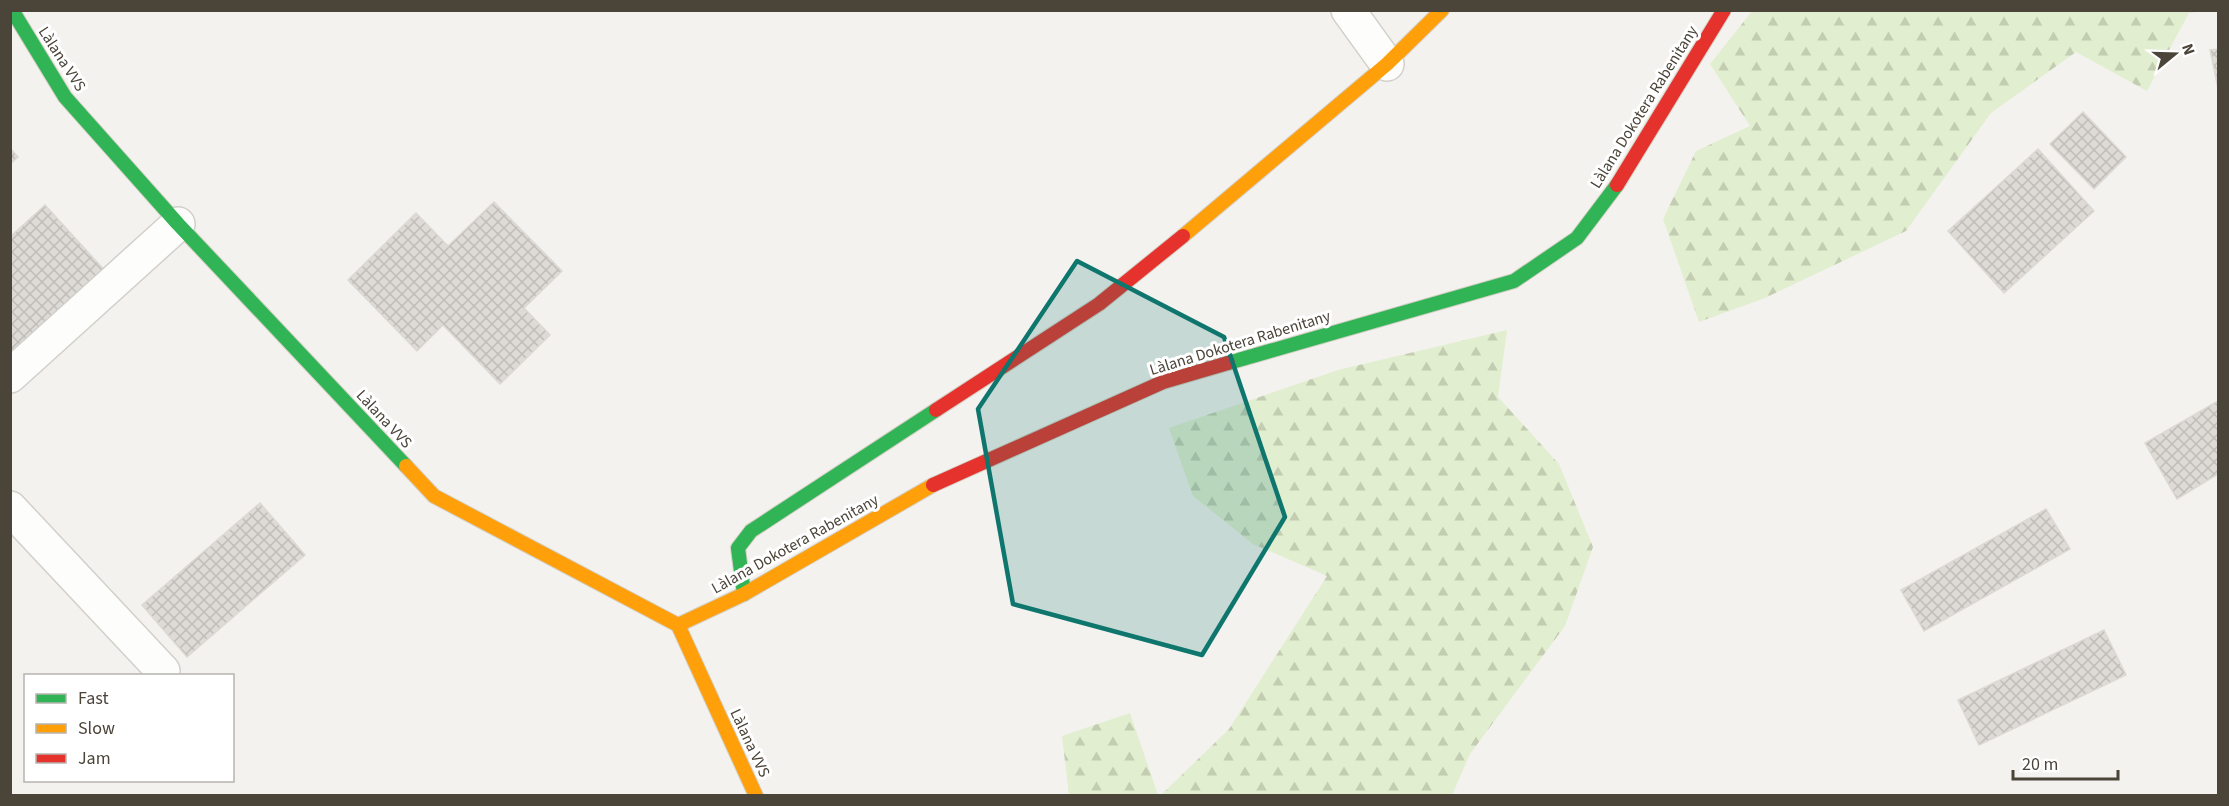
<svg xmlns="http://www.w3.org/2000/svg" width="2229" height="806" font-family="'Source Sans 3',sans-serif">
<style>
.forest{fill:url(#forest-firs)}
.building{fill:url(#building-cross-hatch);stroke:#dcd9d4;stroke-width:1.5}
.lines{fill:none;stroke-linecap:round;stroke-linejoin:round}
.street-casing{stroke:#d2d0cb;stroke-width:36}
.fast-casing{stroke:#d3cfc5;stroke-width:16}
.slow-casing{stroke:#d3cfc5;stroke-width:16}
.jam-casing{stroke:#d3cfc5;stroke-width:16}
.street{stroke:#fdfdfc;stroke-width:33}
.fast{stroke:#30b455;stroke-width:14}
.slow{stroke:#ff9f0a;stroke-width:14}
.jam{stroke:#e5322d;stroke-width:14}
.marked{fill:#0f766e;fill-opacity:0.2;stroke:#0f766e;stroke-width:4.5;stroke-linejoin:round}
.labels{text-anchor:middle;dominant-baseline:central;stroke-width:6;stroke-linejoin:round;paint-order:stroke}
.street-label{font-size:16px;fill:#4b4439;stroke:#fff}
</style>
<defs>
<pattern id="forest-firs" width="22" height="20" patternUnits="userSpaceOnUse" patternTransform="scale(1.5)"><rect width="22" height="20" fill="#e1eecf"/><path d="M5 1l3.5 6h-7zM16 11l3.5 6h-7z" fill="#c3cdb2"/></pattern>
<pattern id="building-cross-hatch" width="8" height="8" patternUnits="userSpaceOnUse" patternTransform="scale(1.5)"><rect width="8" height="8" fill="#dedbd6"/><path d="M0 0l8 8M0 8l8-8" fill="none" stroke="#c0bdb8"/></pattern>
</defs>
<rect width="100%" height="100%" fill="#f4f2ee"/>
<g class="forest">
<path d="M1753,10H2207V11L2189,13L2147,91L2076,52L1991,113L1906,231L1765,298L1699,322L1663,219L1696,151L1750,126L1710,64Z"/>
<path d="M1507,330L1498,397L1559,464L1593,547L1565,626L1470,754L1452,795H1161L1229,729L1327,576L1253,544L1193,496L1169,428L1338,370Z"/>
<path d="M1130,713L1158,795H1069L1062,736Z"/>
</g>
<g class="building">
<path d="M2218,49V88L2210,50Z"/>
<path d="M2083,112L2126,157L2094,189L2050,144Z"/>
<path d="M10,148L18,157L10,164Z"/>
<path d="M2038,149L2094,211L2004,293L1948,231Z"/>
<path d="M494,202L562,271L524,308L550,335L500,384L443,325L417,351L348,280L416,213L448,246Z"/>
<path d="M45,205L107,273L10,363V237Z"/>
<path d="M2218,401V474L2177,499L2145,443Z"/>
<path d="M260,503L305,555L187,657L142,605Z"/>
<path d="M2046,509L2070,549L1924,631L1901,590Z"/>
<path d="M2104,630L2126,675L1979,745L1958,700Z"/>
</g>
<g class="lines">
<g class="street-casing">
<g id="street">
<path d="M1348,10L1387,64"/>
<path d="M10,376L178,224"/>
<path d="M10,508L163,671"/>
</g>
</g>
<g class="fast-casing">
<g id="fast">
<path d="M12,10L65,97L178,224L406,466"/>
<path d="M1228,363L1514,281L1577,238L1617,185"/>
<path d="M744,594L738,548L751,531L936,410"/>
</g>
</g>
<g class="slow-casing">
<g id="slow">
<path d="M1183,236L1387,64L1442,10"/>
<path d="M406,466L434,496L678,625L756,796"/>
<path d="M678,625L744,594L933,485"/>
</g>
</g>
<g class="jam-casing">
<g id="jam">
<path d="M1617,185L1724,10"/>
<path d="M936,410L1099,304L1183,236"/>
<path d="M933,485L1163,382L1228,363"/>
</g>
</g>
<use href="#street" class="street"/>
<use href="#fast" class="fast"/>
<use href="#slow" class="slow"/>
<use href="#jam" class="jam"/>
</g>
<path class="marked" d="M1077,261L1224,337L1285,517L1202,655L1013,604L978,409Z"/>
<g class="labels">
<g class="street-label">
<text transform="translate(62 59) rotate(57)">Làlana VVS</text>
<text transform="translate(1644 107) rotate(-58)">Làlana Dokotera Rabenitany</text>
<text transform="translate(1240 343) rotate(-17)">Làlana Dokotera Rabenitany</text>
<text transform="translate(384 419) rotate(47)">Làlana VVS</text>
<text transform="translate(795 544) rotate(-29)">Làlana Dokotera Rabenitany</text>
<text transform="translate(750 743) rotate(65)">Làlana VVS</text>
</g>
</g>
<rect width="2229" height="806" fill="none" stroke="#4b4439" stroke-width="24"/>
<rect x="24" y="674" width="210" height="108" fill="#ffffff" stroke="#b7b4b0" stroke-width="1.5"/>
<rect x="36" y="694" width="30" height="9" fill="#30b455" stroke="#b7b4b0" stroke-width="1.5"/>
<text x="78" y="704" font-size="18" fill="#4b4439">Fast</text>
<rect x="36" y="724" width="30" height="9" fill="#ff9f0a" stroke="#b7b4b0" stroke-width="1.5"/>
<text x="78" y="734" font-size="18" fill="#4b4439">Slow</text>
<rect x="36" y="754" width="30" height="9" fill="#e5322d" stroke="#b7b4b0" stroke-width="1.5"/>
<text x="78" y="764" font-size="18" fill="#4b4439">Jam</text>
<g transform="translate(2175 54) rotate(71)" stroke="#ffffff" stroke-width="4.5" paint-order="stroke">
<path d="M0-4.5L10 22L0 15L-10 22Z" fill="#4b4439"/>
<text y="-9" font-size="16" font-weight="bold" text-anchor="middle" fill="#4b4439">N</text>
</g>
<path d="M2013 770v9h105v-9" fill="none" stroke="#4b4439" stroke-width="3"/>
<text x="2022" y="770" font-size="18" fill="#4b4439" stroke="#ffffff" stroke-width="4.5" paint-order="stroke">20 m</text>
</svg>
